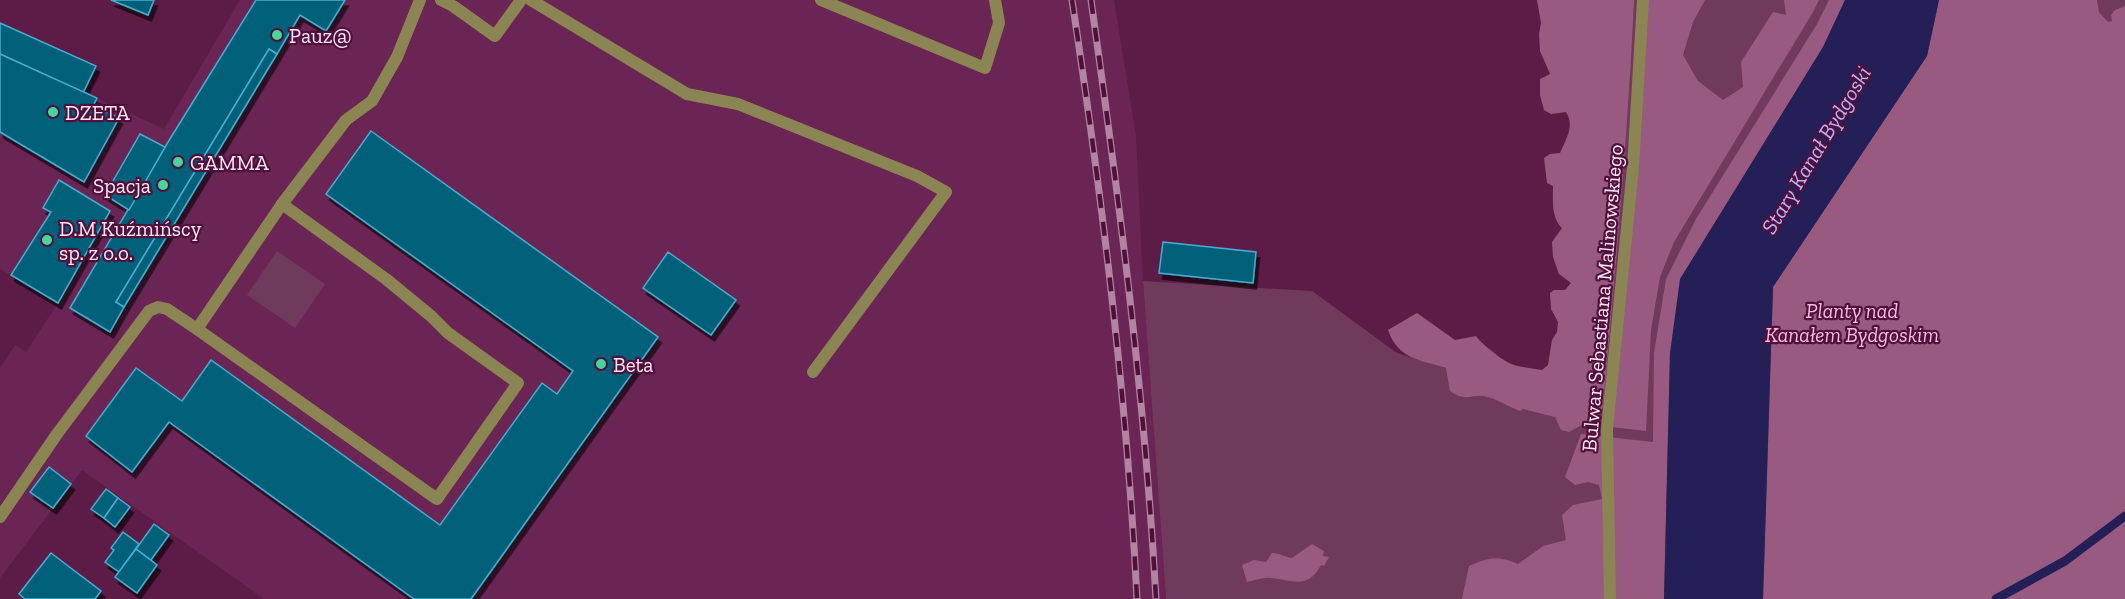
<svg xmlns="http://www.w3.org/2000/svg" width="2125" height="599" font-family="'Zilla Slab',serif">
<style>
.built{fill:#6b2554}
.green{fill:#703a5c}
.forest{fill:#995a81}
.water{fill:#251f57}
.lines{fill:none;stroke-linecap:round;stroke-linejoin:round}
.stream{stroke:#251f57;stroke-width:9}
.building{fill:#00617a;stroke:#45aed0;stroke-width:1.5;filter:url(#shadow)}
.lane{stroke:#8a8552;stroke-width:12}
.street{stroke:#8a8552;stroke-width:12}
.rail-casing{stroke:#b185a1;stroke-width:7}
.rail{stroke:#50103c;stroke-width:4.5;stroke-dasharray:14;stroke-linecap:butt}
.poi-dot{fill:#49d49c;stroke:#50103c;stroke-width:2}
.labels{text-anchor:middle;dominant-baseline:central;stroke-width:4.5;stroke-linejoin:round;paint-order:stroke}
.poi-label{font-size:21px;fill:#fee6f4;stroke:#50103c;text-anchor:start}
.street-label{font-size:21px;fill:#fee6f4;stroke:#50103c}
.park-label{font-size:21px;font-style:italic;fill:#f4bddd;stroke:#50103c}
.water-label{font-size:22px;font-style:italic;fill:#b4b6fe;stroke:#50103c}
</style>
<defs>
<filter id="shadow"><feDropShadow dx="3.5" dy="6" stdDeviation="0" flood-color="#0009"/></filter>
</defs>
<rect width="100%" height="100%" fill="#5c1c47"/>
<path class="built" d="M240,0H1114L1136,136L1143,281L1166,599H264L82,470L0,578V368L15,345L26,352L58,303L0,269V54L164,129Z"/>
<g class="green">
<path d="M1588,0H2125V599H1166L1143,281L1312,291L1397,353L1577,409Z"/>
<path d="M277,251L325,284L295,328L247,295Z"/>
</g>
<g class="forest">
<path d="M1537,0H1634C1628,136 1615,271 1603,407L1597,417L1569,432L1561,430L1555,417L1523,409L1520,411C1509,407 1499,400 1488,397C1471,392 1469,404 1450,391L1446,368C1420,360 1398,359 1388,330L1417,313L1455,340L1476,336C1481,343 1487,347 1493,352C1512,368 1519,366 1542,370L1548,365L1552,340L1557,332L1558,322L1551,309L1550,293L1554,290H1565L1571,283L1559,274L1553,257L1552,242L1562,228C1551,218 1553,200 1553,186L1547,183L1544,158L1550,154L1560,153C1566,139 1575,126 1566,112L1551,114L1544,110L1540,95V79L1550,74L1540,51L1539,34L1541,23Z"/>
<path d="M1643,0H1705L1693,22L1683,55L1698,81L1723,100L1743,87L1741,62L1773,12L1786,15L1784,0H1819L1813,12L1674,242L1660,277L1651,330L1646,431L1611,427Z"/>
<path d="M1829,0H1845L1823,47L1758,153L1670,353L1664,599H1462L1469,566C1489,557 1498,556 1518,564L1543,546L1566,540L1562,515L1573,505L1602,499L1599,485L1588,482L1575,485L1565,477L1581,434L1653,442L1654,353L1666,279L1696,219L1817,24Z"/>
<path d="M1939,0H2097L2099,12L2108,22L2112,21L2111,15L2115,10L2125,6V599H1763L1773,287L1927,56Z"/>
<path d="M1312,544L1324,551L1323,556L1329,557L1324,566L1321,565C1308,590 1293,580 1271,578C1264,577 1253,581 1247,582L1242,565L1254,560L1266,562L1272,553C1280,553 1284,557 1292,558Z"/>
</g>
<path class="water" d="M1845,0H1939L1927,56L1773,287L1763,599H1664L1670,353L1680,279L1823,47Z"/>
<g class="lines">
<path class="stream" d="M1996,599L2065,561L2125,516"/>
</g>
<g class="building">
<path d="M111,0H154L148,15Z"/>
<path d="M256,0H345L326,31L300,15L277,54L269,49L116,302L124,307L110,332L70,308L165,147Z"/>
<path d="M0,23L96,66L83,93L0,54Z"/>
<path d="M269,49L277,54L124,307L116,302Z"/>
<path d="M0,54L97,98L93,106L119,118L84,182L0,132Z"/>
<path d="M371,131L658,337L471,599H414L169,422L132,472L86,436L136,368L182,401L211,360L440,525L542,383L557,394L573,371L326,194Z"/>
<path d="M140,134L165,147L129,210L105,195Z"/>
<path d="M59,180L110,211L58,303L11,275L51,212L43,208Z"/>
<path d="M1163,242L1256,252L1253,283L1159,273Z"/>
<path d="M668,252L736,300L711,335L643,288Z"/>
<path d="M49,467L71,484L53,508L30,492Z"/>
<path d="M106,489L118,498L104,518L91,509Z"/>
<path d="M118,498L130,507L115,527L104,518Z"/>
<path d="M154,524L169,535L151,560L136,549Z"/>
<path d="M123,532L139,544L119,572L105,562L114,550L111,548Z"/>
<path d="M136,549L157,565L137,593L115,577Z"/>
<path d="M51,553L101,591L95,599H25L19,594Z"/>
</g>
<g class="lines">
<g class="lane">
<path d="M441,0L453,6L495,36L521,0"/>
<path d="M531,0L687,94L738,104L917,176L946,192L813,372"/>
<path d="M821,0L985,68L999,23L995,0"/>
<path d="M197,329L437,499L518,383L448,333L431,316L386,279L282,204"/>
<path d="M0,517L57,434L149,311L158,307L167,309L197,329L282,204L346,120L372,101L397,57L420,0"/>
</g>
<path class="street" d="M1610,599L1607,429L1633,167L1643,0"/>
<g class="rail-casing">
<g id="rail">
<path d="M1072,0C1102,198 1127,398 1137,599"/>
<path d="M1091,0C1119,199 1145,398 1156,599"/>
</g>
</g>
<use href="#rail" class="rail"/>
</g>
<g class="poi-dot">
<circle cx="277" cy="35" r="6"/>
<circle cx="53" cy="112" r="6"/>
<circle cx="178" cy="162" r="6"/>
<circle cx="163" cy="185" r="6"/>
<circle cx="47" cy="240" r="6"/>
<circle cx="601" cy="364" r="6"/>
</g>
<g class="labels">
<g class="poi-label">
<text x="289" y="35">Pauz@</text>
<text x="65" y="112">DZETA</text>
<text x="190" y="162">GAMMA</text>
<text x="151" y="185" text-anchor="end">Spacja</text>
<text x="59" y="228">D.M Kuźmińscy<tspan x="59" dy="24">sp. z o.o.</tspan></text>
<text x="613" y="364">Beta</text>
</g>
<g class="street-label">
<text transform="translate(1602 298) rotate(-85)">Bulwar Sebastiana Malinowskiego</text>
</g>
<g class="park-label">
<text x="1852" y="310">Planty nad<tspan x="1852" dy="24">Kanałem Bydgoskim</tspan></text>
</g>
<g class="water-label">
<text transform="translate(1816 150) rotate(-59)">Stary Kanał Bydgoski</text>
</g>
</g>
</svg>
